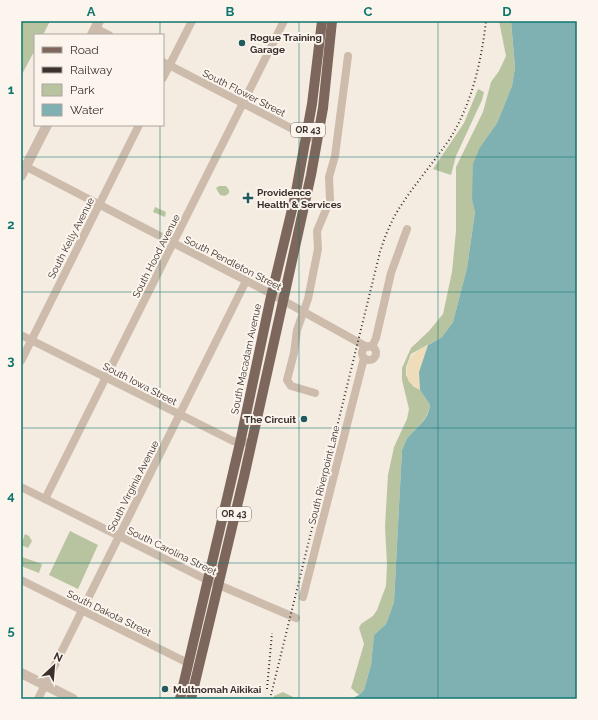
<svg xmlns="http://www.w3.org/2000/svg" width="598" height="720" font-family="Raleway,sans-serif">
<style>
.green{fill:#b8c4a0}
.sand{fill:#efdcb8}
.water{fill:#7fb0b2}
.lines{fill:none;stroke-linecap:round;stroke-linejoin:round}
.minor{stroke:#cdbbac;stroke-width:8}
.tertiary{stroke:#cdbbac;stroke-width:10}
.primary{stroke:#7d675c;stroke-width:10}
.rail{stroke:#3b302b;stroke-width:2;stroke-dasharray:1 3;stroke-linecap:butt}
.grid{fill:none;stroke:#0f766e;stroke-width:1;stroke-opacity:0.55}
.poi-dot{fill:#1f5a5e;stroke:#fbf5ee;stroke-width:1.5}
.labels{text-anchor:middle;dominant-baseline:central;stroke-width:4;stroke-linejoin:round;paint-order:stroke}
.shield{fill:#fbf5ee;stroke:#756b66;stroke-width:1}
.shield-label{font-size:9px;font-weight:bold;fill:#3b302b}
.poi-label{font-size:10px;font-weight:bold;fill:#3b302b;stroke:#fbf5ee;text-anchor:start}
.street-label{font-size:10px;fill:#3b302b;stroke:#fbf5ee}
.neatline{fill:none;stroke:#0f766e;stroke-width:1.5}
.grid-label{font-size:13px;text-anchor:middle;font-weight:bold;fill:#0f766e}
</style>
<rect width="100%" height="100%" fill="#f4ebe1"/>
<g class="green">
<path d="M21,21H50L43,35H35V50L21,76Z"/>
<path d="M499,21H511L515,67L512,86L497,123L480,147L472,200L475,212L467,268L453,322L442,337L411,354L406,367V375L413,386L420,390L430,405C427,420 419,425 409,436C406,439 404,446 402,450L394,602L386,624L374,635L371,665L364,690L359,695L351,688L364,644L359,628L361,624L373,616L377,610L386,586L387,564L385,527L388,475L394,447L407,419L409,409L402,380V368L411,348L429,331L443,314L452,272L456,231V167L483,112L491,82L499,71L506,56Z"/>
<path d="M478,89L484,92L482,100L456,156L451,175L433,169L464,123Z"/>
<path d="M219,186H226L229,190V193L225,196L220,195L216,188Z"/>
<path d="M155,207L166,212L165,217L153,212Z"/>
<path d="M70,531L98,545L78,589L49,575Z"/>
<path d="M25,534L29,536L32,541L28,548L21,545Z"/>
<path d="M22,557L42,564L39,573L21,566Z"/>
<path d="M283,692L297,699H274V696Z"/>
</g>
<path class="sand" d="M428,345L419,372L420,390L409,382C402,363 411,353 428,345Z"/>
<path class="water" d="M511,21H577V699H351L359,695L364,690L371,665L374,635L386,624L394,602L402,450C404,446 406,439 409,436C419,425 428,420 430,405L420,390L419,372L428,345L442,337L453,322L467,268L475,212L472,200L473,164L480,147L497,123L512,86L515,67Z"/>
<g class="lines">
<g class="minor">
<path d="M95,28L109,35"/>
<path d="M163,62L310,138"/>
<path d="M163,78L192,21"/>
<path d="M21,164L266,291L367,347"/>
<path d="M21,335L233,441L251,443"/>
<circle cx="369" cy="353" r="7"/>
<path d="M372,347L376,338L391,273L407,229"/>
<path d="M21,361L139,125"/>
<path d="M315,393L291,386L287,380L294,353L297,330L308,299L318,249L317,231L330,200L329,177L335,156L348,56"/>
<path d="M21,487L207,580L296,618"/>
<path d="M45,499L284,21"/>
<path d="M21,580L188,663"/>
<path d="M303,597L364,358"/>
<path d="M38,699L246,281"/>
</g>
<g class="tertiary">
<path d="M92,35L99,21"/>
<path d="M21,176L47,125"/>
<path d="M21,673L73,699"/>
</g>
<g class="primary">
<path d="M180,699L240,443L270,301L295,197L312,104L322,21"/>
<path d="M191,699L244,477L311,175L323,108L332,21"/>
</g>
<g class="rail">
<path d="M267,689L272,633"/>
<path d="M270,699L380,252C385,236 391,221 400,207C415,184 433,163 449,140C472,104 481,63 486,21"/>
</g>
</g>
<path class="grid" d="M160,21V35M299,21V699M438,21V699M160,125V699M21,157H577M21,292H577M21,428H577M21,563H577"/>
<g class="poi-dot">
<circle cx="242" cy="43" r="4"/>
<path d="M246 192h4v4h4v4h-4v4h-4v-4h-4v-4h4z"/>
<circle cx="304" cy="419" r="4"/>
<circle cx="165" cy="689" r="4"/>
</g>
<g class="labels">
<g class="shield">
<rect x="291" y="123" width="34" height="14" rx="3"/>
<rect x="217" y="507" width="34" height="14" rx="3"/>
</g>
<g class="shield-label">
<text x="308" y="130">OR 43</text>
<text x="234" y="514">OR 43</text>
</g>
<g class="poi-label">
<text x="250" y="37">Rogue Training<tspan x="250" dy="12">Garage</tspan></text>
<text x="257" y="192">Providence<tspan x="257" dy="12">Health &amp; Services</tspan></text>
<text x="296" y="419" text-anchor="end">The Circuit</text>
<text x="173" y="689">Multnomah Aikikai</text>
</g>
<g class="street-label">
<text transform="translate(244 93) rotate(27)">South Flower Street</text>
<text transform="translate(71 238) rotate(-63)">South Kelly Avenue</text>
<text transform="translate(156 256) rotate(-63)">South Hood Avenue</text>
<text transform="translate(233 263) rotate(27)">South Pendleton Street</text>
<text transform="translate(246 359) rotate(-78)">South Macadam Avenue</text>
<text transform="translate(140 384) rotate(27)">South Iowa Street</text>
<text transform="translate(324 475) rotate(-76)">South Riverpoint Lane</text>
<text transform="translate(133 486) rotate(-63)">South Virginia Avenue</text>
<text transform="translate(172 551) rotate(26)">South Carolina Street</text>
<text transform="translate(109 613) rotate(26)">South Dakota Street</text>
</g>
</g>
<rect width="598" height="720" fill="none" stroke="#fbf5ee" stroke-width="44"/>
<rect x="34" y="34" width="130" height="92" fill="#fbf5ee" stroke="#aea6a0"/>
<rect x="42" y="47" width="20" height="6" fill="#7d675c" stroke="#aea6a0"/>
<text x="70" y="54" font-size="12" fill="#3b302b">Road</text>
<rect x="42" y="67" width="20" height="6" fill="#3b302b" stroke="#aea6a0"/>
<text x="70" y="74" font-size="12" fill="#3b302b">Railway</text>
<rect x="42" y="84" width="20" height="12" fill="#b8c4a0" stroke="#aea6a0"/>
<text x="70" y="94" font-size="12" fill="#3b302b">Park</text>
<rect x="42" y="104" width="20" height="12" fill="#7fb0b2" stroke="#aea6a0"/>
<text x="70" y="114" font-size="12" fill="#3b302b">Water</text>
<g transform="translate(54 666) rotate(26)" stroke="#fbf5ee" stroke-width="3" paint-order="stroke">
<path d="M0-3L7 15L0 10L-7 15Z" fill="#3b302b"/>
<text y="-6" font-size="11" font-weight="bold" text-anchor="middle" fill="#3b302b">N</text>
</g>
<rect x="22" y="22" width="554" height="676" class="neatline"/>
<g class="grid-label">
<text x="91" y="16">A</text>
<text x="230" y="16">B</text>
<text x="368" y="16">C</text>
<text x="507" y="16">D</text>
<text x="11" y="94">1</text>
<text x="11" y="229">2</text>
<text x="11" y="365">3</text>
<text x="11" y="500">4</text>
<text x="11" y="635">5</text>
</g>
</svg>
